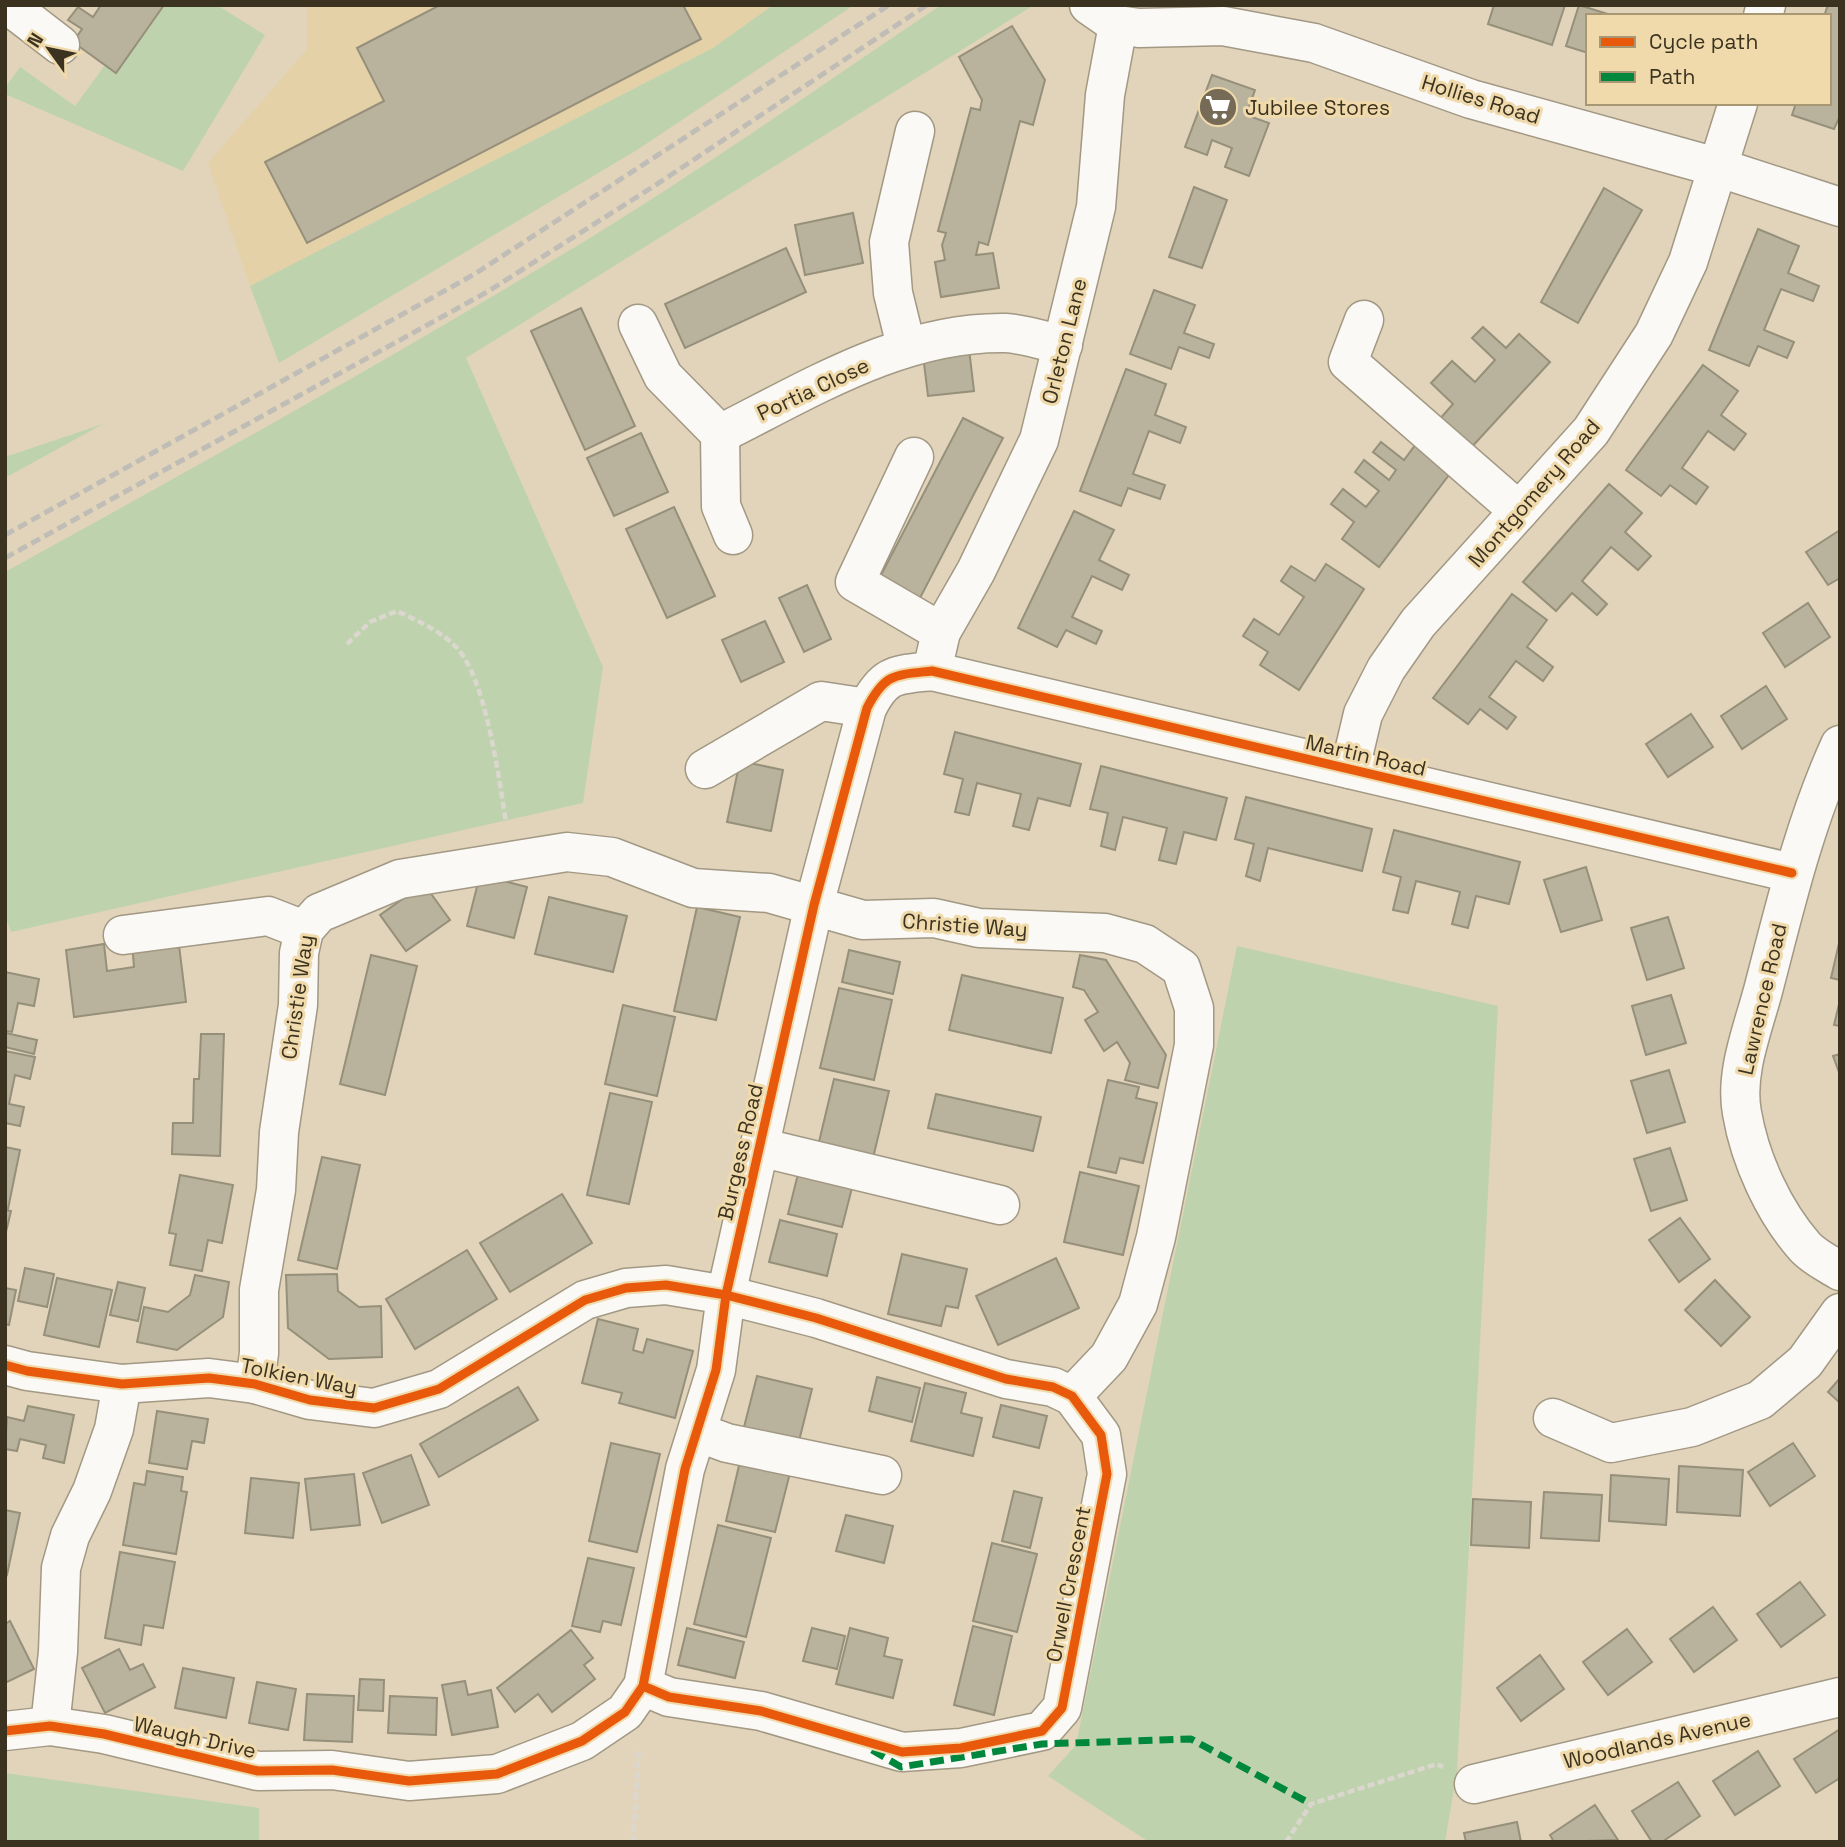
<svg xmlns="http://www.w3.org/2000/svg" width="1845" height="1847" font-family="'Space Grotesk',sans-serif">
<style>
.built{fill:#e5d1a8}
.green{fill:#bed3ad}
.building{fill:#b9b29d;stroke:#96907b;stroke-width:2}
.lines{fill:none;stroke-linecap:round;stroke-linejoin:round}
.minor-casing{stroke:#a29884;stroke-width:41}
.path{stroke:#dbd7ce;stroke-width:4.5;stroke-dasharray:7 3.5;stroke-linecap:butt}
.minor{stroke:#faf9f5;stroke-width:38}
.rail{stroke:#c0bdb7;stroke-width:5;stroke-dasharray:10 5;stroke-linecap:butt}
.quiet{stroke:#00873e;stroke-width:7;stroke-dasharray:14 7;stroke-linecap:butt}
.cycleway-casing{stroke:#f0daab;stroke-width:13}
.cycleway{stroke:#e8590c;stroke-width:9}
.labels{text-anchor:middle;dominant-baseline:central;stroke-width:6;stroke-linejoin:round;paint-order:stroke}
.street-label{font-size:21px;fill:#3b3320;stroke:#f0daab}
.poi-label{font-size:21px;fill:#3b3320;stroke:#f0daab;text-anchor:start}
</style>
<rect width="100%" height="100%" fill="#e1d4ba"/>
<path class="built" d="M307,5H773L713,48L250,286L208,163L307,49Z"/>
<g class="green">
<path d="M164,5H217L265,35L183,171L5,94V88L20,67L75,106L105,65L117,72Z"/>
<path d="M773,5H854L637,150L279,363L250,286L713,48Z"/>
<path d="M941,5H1034L466,358L603,667L583,803L11,932L5,915V572C190,470 374,368 555,259C687,180 813,91 941,5Z"/>
<path d="M103,424L5,478V457Z"/>
<path d="M1237,946L1498,1006L1457,1771L1445,1842H1149L1048,1776L1076,1745Z"/>
<path d="M5,1773L259,1808V1842H5Z"/>
</g>
<g class="building">
<path d="M101,5H164L116,73L73,42L82,29L68,20L78,7L93,17Z"/>
<path d="M440,5H683L701,39L307,243L265,162L384,101L357,48Z"/>
<path d="M1494,5H1565L1552,45L1488,24Z"/>
<path d="M1579,5L1614,16H1588V53L1566,46Z"/>
<path d="M1828,5H1840V116L1834,129L1792,115L1796,103H1829V16H1824Z"/>
<path d="M1012,26L1045,80L1033,125L1020,121L988,245L979,242L976,255L993,253L999,288L941,297L935,262L945,260L942,245L946,233L938,231L971,108L980,110L982,100L959,57Z"/>
<path d="M1212,75L1255,90L1246,115L1269,123L1249,176L1225,167L1232,148L1212,140L1207,155L1185,147Z"/>
<path d="M1194,187L1227,200L1202,268L1169,257Z"/>
<path d="M1604,188L1642,210L1578,323L1541,302Z"/>
<path d="M853,213L863,263L805,275L795,225Z"/>
<path d="M1758,229L1799,246L1788,273L1819,286L1813,301L1781,289L1764,330L1794,342L1787,358L1758,346L1749,366L1709,350Z"/>
<path d="M786,248L806,292L685,348L665,304Z"/>
<path d="M1154,290L1195,305L1184,333L1214,344L1209,358L1179,347L1171,369L1130,354Z"/>
<path d="M581,308L635,426L585,450L531,331Z"/>
<path d="M1483,327L1506,348L1519,334L1550,362L1469,450L1438,421L1453,404L1431,383L1452,361L1475,382L1495,360L1472,338Z"/>
<path d="M969,349L974,391L928,396L923,355Z"/>
<path d="M1703,365L1738,391L1721,415L1746,434L1734,450L1708,431L1682,468L1708,487L1696,504L1670,485L1661,496L1626,470Z"/>
<path d="M1126,369L1166,384L1155,415L1186,427L1180,443L1149,431L1133,474L1165,485L1160,499L1128,488L1121,506L1080,491Z"/>
<path d="M963,418L1003,438L920,598L880,577Z"/>
<path d="M641,433L668,492L614,516L587,458Z"/>
<path d="M1381,442L1404,460L1416,444L1452,471L1379,567L1342,539L1354,522L1331,504L1343,489L1366,507L1379,491L1355,472L1364,460L1389,480L1396,470L1373,452Z"/>
<path d="M1609,484L1642,513L1625,532L1651,556L1638,570L1611,547L1582,581L1607,604L1597,615L1572,593L1556,611L1523,582Z"/>
<path d="M674,507L715,596L667,618L626,529Z"/>
<path d="M1074,511L1114,530L1099,560L1129,575L1122,590L1092,576L1072,617L1102,631L1096,644L1066,630L1057,647L1018,628Z"/>
<path d="M1840,530V578L1828,585L1806,552Z"/>
<path d="M1326,564L1364,589L1299,690L1260,665L1268,652L1243,636L1254,619L1279,635L1304,597L1281,581L1291,566L1315,581Z"/>
<path d="M807,585L831,639L804,652L779,598Z"/>
<path d="M1512,594L1547,620L1527,647L1553,667L1543,681L1516,661L1489,697L1516,717L1507,729L1480,709L1468,724L1433,698Z"/>
<path d="M1808,603L1830,637L1785,667L1763,633Z"/>
<path d="M765,621L784,662L741,682L722,640Z"/>
<path d="M1766,686L1787,719L1742,749L1721,716Z"/>
<path d="M1691,714L1713,747L1668,777L1646,744Z"/>
<path d="M955,732L1081,764L1070,806L1038,798L1029,830L1013,826L1021,794L977,783L969,815L955,812L963,779L944,774Z"/>
<path d="M740,761L783,770L771,831L727,822Z"/>
<path d="M1101,766L1227,798L1216,840L1184,832L1176,864L1159,860L1167,828L1123,817L1115,850L1101,846L1108,813L1090,809Z"/>
<path d="M1246,797L1372,829L1362,871L1268,848L1260,881L1246,876L1254,844L1235,839Z"/>
<path d="M1394,830L1520,862L1509,904L1476,896L1468,928L1452,924L1460,892L1416,881L1408,913L1393,910L1401,877L1383,872Z"/>
<path d="M1586,867L1602,920L1561,932L1544,880Z"/>
<path d="M480,875L527,887L514,938L467,926Z"/>
<path d="M424,884L450,920L406,951L380,915Z"/>
<path d="M549,897L627,916L613,972L535,954Z"/>
<path d="M697,907L740,917L716,1020L674,1011Z"/>
<path d="M1668,917L1684,968L1647,980L1631,928Z"/>
<path d="M178,937L186,1002L74,1017L66,950L104,944L107,971L134,967L132,943Z"/>
<path d="M1840,939V980L1831,978Z"/>
<path d="M849,950L900,962L893,994L842,982Z"/>
<path d="M371,955L417,966L385,1095L340,1084Z"/>
<path d="M1080,955L1106,960L1166,1055L1158,1088L1125,1080L1130,1063L1117,1042L1104,1051L1085,1020L1098,1012L1084,990L1073,987Z"/>
<path d="M5,972L39,979L34,1006L18,1003L12,1032L5,1031Z"/>
<path d="M962,975L1063,998L1051,1053L949,1030Z"/>
<path d="M839,988L892,1000L874,1080L820,1068Z"/>
<path d="M1671,995L1686,1043L1646,1055L1632,1006Z"/>
<path d="M1840,1000V1026L1834,1025Z"/>
<path d="M623,1005L675,1017L657,1096L605,1084Z"/>
<path d="M6,1033L37,1040L34,1054L5,1047Z"/>
<path d="M201,1034H224L220,1156L172,1154L173,1123H193L194,1079H199Z"/>
<path d="M5,1051L35,1057L30,1079L15,1075L9,1104L24,1107L20,1126L5,1123Z"/>
<path d="M1840,1054V1075L1833,1056Z"/>
<path d="M1669,1070L1685,1122L1647,1133L1631,1081Z"/>
<path d="M834,1079L889,1091L873,1158L818,1146Z"/>
<path d="M1108,1080L1139,1087L1136,1098L1157,1103L1143,1163L1120,1158L1116,1173L1088,1167Z"/>
<path d="M610,1093L652,1102L629,1204L587,1195Z"/>
<path d="M936,1094L1041,1117L1033,1151L928,1128Z"/>
<path d="M5,1147L20,1150L8,1209L5,1208Z"/>
<path d="M1670,1148L1687,1200L1651,1211L1634,1159Z"/>
<path d="M322,1157L360,1165L337,1269L298,1260Z"/>
<path d="M799,1170L853,1184L842,1227L788,1214Z"/>
<path d="M1080,1172L1139,1186L1123,1255L1064,1242Z"/>
<path d="M180,1175L233,1185L222,1243L208,1240L202,1271L170,1265L176,1234L169,1233Z"/>
<path d="M562,1194L592,1243L510,1292L480,1243Z"/>
<path d="M5,1210L11,1211L5,1236Z"/>
<path d="M1680,1218L1710,1259L1679,1282L1649,1240Z"/>
<path d="M780,1220L837,1234L827,1276L769,1262Z"/>
<path d="M467,1250L497,1299L415,1349L386,1299Z"/>
<path d="M902,1254L967,1269L958,1308L946,1306L941,1326L888,1314Z"/>
<path d="M1056,1258L1079,1308L998,1345L976,1296Z"/>
<path d="M25,1268L54,1274L47,1307L18,1301Z"/>
<path d="M337,1274L338,1291L359,1307L381,1306L382,1357L329,1359L288,1328L286,1275Z"/>
<path d="M195,1275L229,1282L223,1317L177,1350L137,1342L144,1307L168,1312L190,1295Z"/>
<path d="M57,1278L112,1290L99,1347L44,1335Z"/>
<path d="M1715,1280L1750,1317L1721,1346L1685,1310Z"/>
<path d="M118,1282L145,1288L138,1321L110,1315Z"/>
<path d="M5,1288L16,1290L9,1325L5,1324Z"/>
<path d="M598,1319L638,1329L633,1350L643,1353L647,1339L693,1351L675,1418L619,1403L622,1393L582,1383Z"/>
<path d="M757,1376L812,1389L798,1445L743,1431Z"/>
<path d="M877,1377L920,1388L912,1422L869,1411Z"/>
<path d="M1840,1378V1403L1828,1392Z"/>
<path d="M925,1383L966,1393L961,1413L982,1418L973,1456L911,1441Z"/>
<path d="M518,1387L538,1420L439,1477L420,1444Z"/>
<path d="M1001,1405L1047,1416L1039,1448L993,1437Z"/>
<path d="M28,1406L74,1415L64,1463L43,1458L46,1445L20,1439L17,1451L5,1449L7,1417L24,1421Z"/>
<path d="M157,1411L208,1419L204,1443L192,1441L187,1469L149,1463Z"/>
<path d="M611,1443L660,1454L637,1552L589,1541Z"/>
<path d="M1793,1443L1815,1476L1770,1506L1748,1472Z"/>
<path d="M411,1455L429,1505L382,1523L363,1473Z"/>
<path d="M741,1457L791,1469L775,1532L726,1521Z"/>
<path d="M1679,1466L1743,1470L1740,1516L1677,1512Z"/>
<path d="M147,1471L183,1477L181,1491L187,1492L176,1554L123,1545L134,1483L145,1485Z"/>
<path d="M354,1474L360,1525L311,1530L305,1479Z"/>
<path d="M1611,1475L1669,1479L1666,1525L1609,1521Z"/>
<path d="M251,1478L299,1483L293,1538L245,1533Z"/>
<path d="M1014,1491L1042,1498L1030,1548L1002,1541Z"/>
<path d="M1544,1492L1602,1495L1599,1541L1541,1538Z"/>
<path d="M1473,1499L1531,1502L1529,1548L1471,1545Z"/>
<path d="M5,1510L20,1513L7,1575L5,1574Z"/>
<path d="M846,1515L893,1526L884,1563L836,1551Z"/>
<path d="M718,1525L771,1538L746,1637L694,1624Z"/>
<path d="M992,1543L1037,1554L1017,1632L973,1621Z"/>
<path d="M120,1552L175,1562L163,1628L144,1625L141,1645L105,1638Z"/>
<path d="M588,1558L634,1568L621,1625L603,1621L600,1632L572,1626Z"/>
<path d="M1800,1582L1825,1615L1781,1647L1757,1614Z"/>
<path d="M1713,1607L1737,1640L1694,1672L1670,1639Z"/>
<path d="M10,1621L34,1669L5,1683V1624Z"/>
<path d="M973,1626L1012,1636L994,1715L954,1705Z"/>
<path d="M687,1628L744,1642L735,1678L678,1665Z"/>
<path d="M812,1628L845,1636L837,1669L803,1661Z"/>
<path d="M850,1628L888,1638L884,1656L902,1660L893,1698L836,1684Z"/>
<path d="M1627,1629L1652,1662L1608,1695L1583,1662Z"/>
<path d="M571,1630L593,1658L584,1665L595,1679L552,1712L538,1694L515,1712L497,1688Z"/>
<path d="M119,1649L130,1670L143,1664L155,1687L105,1713L82,1668Z"/>
<path d="M1540,1655L1564,1689L1521,1721L1497,1688Z"/>
<path d="M183,1668L234,1678L226,1718L175,1708Z"/>
<path d="M360,1679L384,1680L383,1711L358,1710Z"/>
<path d="M465,1681L468,1695L491,1690L498,1727L452,1735L442,1685Z"/>
<path d="M257,1682L296,1689L288,1730L249,1723Z"/>
<path d="M307,1694L354,1696L352,1742L304,1740Z"/>
<path d="M390,1696L437,1698L436,1735L388,1733Z"/>
<path d="M1840,1729V1778L1816,1793L1794,1759Z"/>
<path d="M1758,1751L1780,1786L1735,1815L1713,1781Z"/>
<path d="M1678,1782L1700,1816L1662,1842H1652L1632,1811Z"/>
<path d="M1595,1805L1618,1840L1554,1842L1550,1835Z"/>
<path d="M1517,1822L1521,1842H1466L1464,1833Z"/>
</g>
<g class="lines">
<g class="minor-casing">
<g id="minor">
<path d="M8,5L60,45"/>
<path d="M1089,5L1118,25L1139,28L1223,26L1314,43L1471,99L1720,168L1840,207"/>
<path d="M1763,16L1766,5"/>
<path d="M1364,320L1348,362L1519,511"/>
<path d="M638,324L663,376L720,434L721,506L733,535"/>
<path d="M906,346L893,293L889,242L915,131"/>
<path d="M720,434C810,389 902,331 1006,333C1024,334 1045,341 1063,345"/>
<path d="M914,457L855,582L941,632"/>
<path d="M932,671L941,632L976,571L1039,440L1096,207L1105,95L1118,25"/>
<path d="M1840,745C1805,822 1786,902 1765,983C1755,1024 1734,1071 1742,1113C1750,1160 1774,1212 1805,1247C1814,1257 1829,1264 1840,1271"/>
<path d="M705,769L821,701L867,708"/>
<path d="M1350,769L1363,714L1386,669L1418,623L1591,431L1654,334L1688,262L1738,103"/>
<path d="M123,935L268,916L304,930"/>
<path d="M759,1147L1000,1205"/>
<path d="M5,1365L27,1371L122,1384L209,1378L255,1384L310,1400L374,1408L439,1389L585,1300L626,1288L666,1285L726,1295L816,1318L1006,1379L1053,1387L1072,1396L1101,1435L1107,1474L1062,1708L1042,1731L961,1748L902,1752L761,1711L669,1697L643,1686"/>
<path d="M255,1384L259,1353V1290L276,1190L279,1132L298,1005L299,953L304,930L319,913L400,879L567,852L612,857L693,888L769,893L863,920L934,918L979,928L1105,933L1145,944L1181,968L1194,1008V1045L1156,1237L1138,1304L1109,1357L1072,1396"/>
<path d="M1553,1418L1611,1443L1692,1427L1760,1400L1805,1362L1840,1313"/>
<path d="M697,1432L727,1443L882,1475"/>
<path d="M50,1726L58,1652L61,1568L70,1536L92,1491L114,1429L122,1384"/>
<path d="M5,1731L50,1726L104,1734L258,1771L332,1770L409,1781L497,1774L582,1741L625,1712L643,1686L685,1469L716,1370L726,1295L814,905L867,708C885,673 895,675 932,671L1792,873"/>
<path d="M1474,1784L1840,1697"/>
</g>
</g>
<g class="path">
<path d="M347,644L370,622L397,611C418,621 441,631 457,648C486,679 499,779 506,822"/>
<path d="M633,1842L639,1750"/>
<path d="M1286,1842L1311,1804L1437,1764L1443,1767"/>
</g>
<use href="#minor" class="minor"/>
<g class="rail">
<path d="M5,535L473,275L889,5"/>
<path d="M5,558L487,292L651,188L927,5"/>
</g>
<path class="quiet" d="M872,1750L901,1767L1042,1744L1191,1739L1311,1804"/>
<g class="cycleway-casing">
<g id="cycleway">
<path d="M5,1365L27,1371L122,1384L209,1378L255,1384L310,1400L374,1408L439,1389L585,1300L626,1288L666,1285L726,1295L816,1318L1006,1379L1053,1387L1072,1396L1101,1435L1107,1474L1062,1708L1042,1731L961,1748L902,1752L761,1711L669,1697L643,1686"/>
<path d="M5,1731L50,1726L104,1734L258,1771L332,1770L409,1781L497,1774L582,1741L625,1712L643,1686L685,1469L716,1370L726,1295L814,905L867,708C885,673 895,675 932,671L1792,873"/>
</g>
</g>
<use href="#cycleway" class="cycleway"/>
</g>
<defs>
<g id="supermarket-disc" transform="scale(2.0125)"><circle r="9.5" fill="#756b56" stroke="#f0daab"/><path d="M-6-5.5h2.5l.6 2H6L4.5 2H-2.5L-4.4-4H-6ZM-1.5 3.2a1.3 1.3 0 1 0 .1 0ZM3 3.2a1.3 1.3 0 1 0 .1 0Z" fill="#fff"/></g>
</defs>
<g fill-rule="evenodd">
<use href="#supermarket-disc" x="1218" y="107"/>
</g>
<g class="labels">
<g class="street-label">
<text transform="translate(1481 99) rotate(17)">Hollies Road</text>
<text transform="translate(1064 341) rotate(-76)">Orleton Lane</text>
<text transform="translate(813 389) rotate(-25)">Portia Close</text>
<text transform="translate(1534 493) rotate(-49)">Montgomery Road</text>
<text transform="translate(1366 755) rotate(13)">Martin Road</text>
<text transform="translate(965 925) rotate(4)">Christie Way</text>
<text transform="translate(297 997) rotate(-82)">Christie Way</text>
<text transform="translate(1762 999) rotate(-77)">Lawrence Road</text>
<text transform="translate(740 1152) rotate(-77)">Burgess Road</text>
<text transform="translate(299 1376) rotate(11)">Tolkien Way</text>
<text transform="translate(1068 1584) rotate(-79)">Orwell Crescent</text>
<text transform="translate(195 1737) rotate(13)">Waugh Drive</text>
<text transform="translate(1657 1740) rotate(-13)">Woodlands Avenue</text>
</g>
<g class="poi-label">
<text x="1245" y="107">Jubilee Stores</text>
</g>
</g>
<rect width="1845" height="1847" fill="none" stroke="#3b3320" stroke-width="14"/>
<rect x="1586" y="14" width="245" height="91" fill="#f0daab" stroke="#a89773" stroke-width="2"/>
<rect x="1600" y="37" width="35" height="10" fill="#e8590c" stroke="#a89773" stroke-width="2"/>
<text x="1649" y="49" font-size="21" fill="#3b3320">Cycle path</text>
<rect x="1600" y="72" width="35" height="10" fill="#00873e" stroke="#a89773" stroke-width="2"/>
<text x="1649" y="84" font-size="21" fill="#3b3320">Path</text>
<g transform="translate(49 49) rotate(303)" stroke="#f0daab" stroke-width="5" paint-order="stroke">
<path d="M0-5L12 26L0 18L-12 26Z" fill="#3b3320"/>
<text y="-10" font-size="19" font-weight="bold" text-anchor="middle" fill="#3b3320">N</text>
</g>
</svg>
